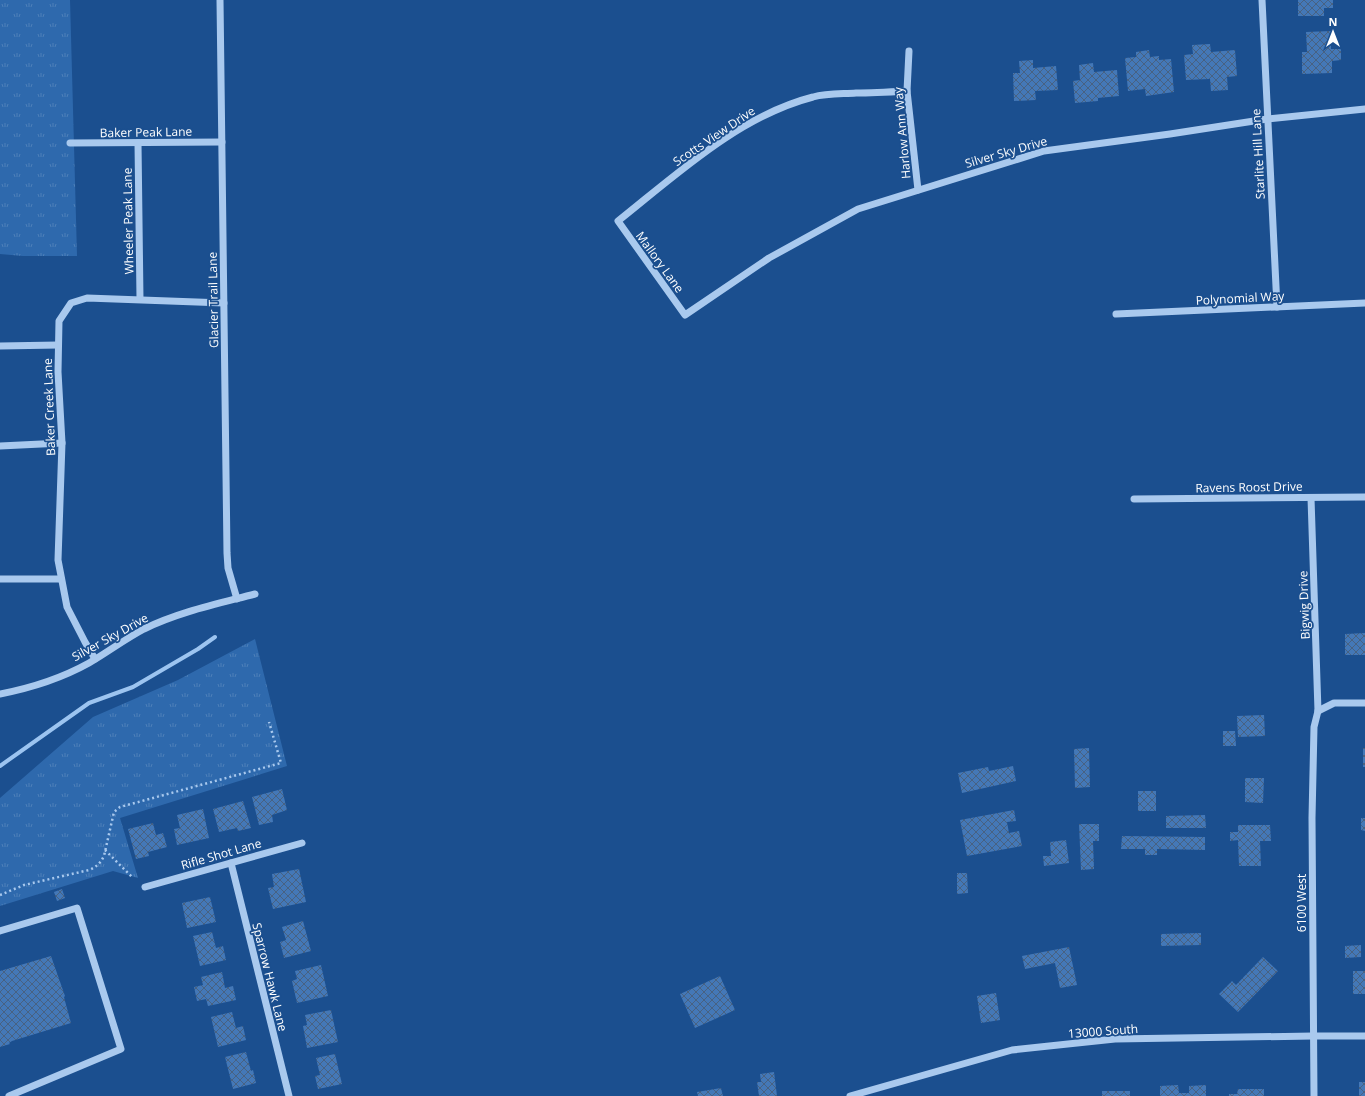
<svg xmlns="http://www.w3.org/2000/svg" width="1365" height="1096" font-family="'Open Sans',sans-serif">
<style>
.grass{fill:url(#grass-tufts)}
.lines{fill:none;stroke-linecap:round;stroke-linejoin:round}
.stream{stroke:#9cc4f0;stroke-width:4}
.building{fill:url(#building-cross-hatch)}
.path{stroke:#a9c9ee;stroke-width:2.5;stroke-dasharray:2 3;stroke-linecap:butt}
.minor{stroke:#a9c9ee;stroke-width:7}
.labels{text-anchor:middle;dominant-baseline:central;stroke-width:3.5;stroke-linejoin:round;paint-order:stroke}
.street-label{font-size:12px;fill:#fff;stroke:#1b4f8f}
</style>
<defs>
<pattern id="grass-tufts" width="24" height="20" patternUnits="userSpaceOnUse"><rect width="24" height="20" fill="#2e69ad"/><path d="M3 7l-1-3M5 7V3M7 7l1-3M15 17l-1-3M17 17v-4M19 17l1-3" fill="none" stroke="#4d80b9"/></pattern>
<pattern id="building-cross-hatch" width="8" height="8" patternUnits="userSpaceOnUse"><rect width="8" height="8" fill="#4478b7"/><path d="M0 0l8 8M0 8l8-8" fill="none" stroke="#486282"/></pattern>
</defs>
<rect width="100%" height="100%" fill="#1b4f8f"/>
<g class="grass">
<path d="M0,0H70L77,256H23L0,254Z"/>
<path d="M255,639L287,766L120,818L138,878L113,871L0,906V798L93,717L178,680Z"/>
</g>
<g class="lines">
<path class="stream" d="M0,766L89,703L133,687L198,649L215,637"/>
</g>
<g class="building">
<path d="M1298,0H1333V8H1324V16H1298Z"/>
<path d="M1331,31V49H1341V60L1332,61V73L1302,74V52H1307L1306,32Z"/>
<path d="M1210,44L1211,52L1235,50L1237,76L1227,77L1228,90L1211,91L1210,79L1186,80L1184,55L1193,54L1192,45Z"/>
<path d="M1149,50L1150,57L1159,56V60L1171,59L1174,92L1146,96L1145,89L1128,91L1125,58L1136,57V52Z"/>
<path d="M1033,60V68L1056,66L1058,90L1035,91L1036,100L1014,101L1013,73H1020L1019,61Z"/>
<path d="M1093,63L1094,72L1117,70L1119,96L1098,98V101L1075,103L1073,81L1080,80L1079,65Z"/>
<path d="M1365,633V655H1345V634Z"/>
<path d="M1264,715L1265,736L1238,737L1237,716Z"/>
<path d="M1223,731H1235L1236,746H1223Z"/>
<path d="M1089,748L1090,787L1075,788L1074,749Z"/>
<rect x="1363" y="748" width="2" height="19"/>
<path d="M1013,766L1016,781L962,793L958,773L988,767L989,771Z"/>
<path d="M1245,778H1264L1263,803L1245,802Z"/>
<path d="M282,789L287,810L272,815L273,822L259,825L252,797Z"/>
<rect x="1138" y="791" width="18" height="20"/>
<path d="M243,801L251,828L238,831L237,828L219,832L213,809Z"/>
<path d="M203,809L209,838L177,845L174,829L180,828L177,815Z"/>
<path d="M1014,810L1016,821L1007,822L1009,833L1019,831L1022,846L967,856L960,820Z"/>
<path d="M1205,815L1206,828H1166V816Z"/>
<path d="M1361,818H1365V831L1361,830Z"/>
<path d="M153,823L156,835L163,833L167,847L148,852L149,856L136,859L128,829Z"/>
<path d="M1079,824H1099V841H1093L1094,869L1081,870Z"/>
<path d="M1238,825H1270L1271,841H1260L1261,866H1239L1238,840L1230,841V832H1238Z"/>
<path d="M1122,836L1205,837V850L1157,849V855H1145V849H1121Z"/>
<path d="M1066,840L1069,863L1044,866L1043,856H1051L1050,842Z"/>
<path d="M299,869L306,902L273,909L268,888L274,887L272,874Z"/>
<path d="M957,873H967L968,893L957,894Z"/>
<path d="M62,889L65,898L57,901L54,892Z"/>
<path d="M210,897L216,922L187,928L182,903Z"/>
<path d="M303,921L311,951L284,958L280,942L286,940L282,927Z"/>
<path d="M212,932L216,948L223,946L226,960L200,966L193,936Z"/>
<path d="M1201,933V945L1161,946V934Z"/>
<path d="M1361,945V957L1345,958V946Z"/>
<path d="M1069,947L1077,985L1060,988L1055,963L1025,969L1022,956Z"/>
<path d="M51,956L65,996L64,997L65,1001L71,1023L12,1041L9,1043L10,1044L0,1047V971Z"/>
<path d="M1263,957L1278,971L1238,1012L1219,994L1232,981L1236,985Z"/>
<path d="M321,965L328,996L297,1003L292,981L297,979L295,971Z"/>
<rect x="1353" y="971" width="12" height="23"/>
<path d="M222,972L225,988L233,986L236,1000L208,1006L206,999L197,1001L194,987L203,985L201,977Z"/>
<path d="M720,976L735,1010L695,1028L680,994Z"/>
<path d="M996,993L1000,1020L981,1023L977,996Z"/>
<path d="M331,1010L338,1042L307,1048L303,1026L307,1025L305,1015Z"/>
<path d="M232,1012L236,1028L243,1026L246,1040L218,1047L211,1017Z"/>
<path d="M246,1052L251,1071L253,1070L256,1083L233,1089L225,1057Z"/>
<path d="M335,1054L342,1084L318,1089L315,1076L320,1075L316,1058Z"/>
<path d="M774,1072L777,1096H759L757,1082H761L760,1074Z"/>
<rect x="1359" y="1082" width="6" height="14"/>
<path d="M1178,1085L1179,1093H1189V1086L1206,1085V1096H1160V1086Z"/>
<path d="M721,1088L723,1096H698L697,1092Z"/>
<path d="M1238,1089H1264V1096H1229V1094H1237Z"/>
<rect x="1102" y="1091" width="28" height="5"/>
</g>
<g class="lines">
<g class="path">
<path d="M105,850L132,877"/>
<path d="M0,895L24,885L89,870C96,867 100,864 104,856L114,812L120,807L281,763L269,722"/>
</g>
<g class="minor">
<path d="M220,0L227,553L228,568L237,599"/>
<path d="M1262,0L1277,307"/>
<path d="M909,51L907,91L918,190"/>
<path d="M907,91C890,92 873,93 856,93C842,94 827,93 813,97C739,116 676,175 618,221L685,315L769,258L858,209L1044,151L1170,134L1267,119L1365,109"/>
<path d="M70,143L222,142"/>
<path d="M138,143L140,299"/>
<path d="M1116,314L1365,303"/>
<path d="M0,346L58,345"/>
<path d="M0,446L62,443"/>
<path d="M1311,498L1318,711L1314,727L1312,818L1314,1096"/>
<path d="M1134,499L1365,497"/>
<path d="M0,579H61"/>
<path d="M95,659L85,642L67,607L58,560L62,443L58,372L59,321L71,303L87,298L224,303"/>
<path d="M0,694C31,688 62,678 89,663C108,652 125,639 144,629C179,612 217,604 255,594"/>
<path d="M1318,711L1334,703H1365"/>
<path d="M231,863L289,1096"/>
<path d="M145,887L302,843"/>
<path d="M0,931L77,908L121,1049L9,1096"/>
<path d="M850,1096L1012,1050L1115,1039L1313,1036H1365"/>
</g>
</g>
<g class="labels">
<g class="street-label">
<text transform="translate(146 132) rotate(-1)">Baker Peak Lane</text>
<text transform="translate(902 133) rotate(-95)">Harlow Ann Way</text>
<text transform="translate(714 136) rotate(-34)">Scotts View Drive</text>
<text transform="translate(1006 152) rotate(-16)">Silver Sky Drive</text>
<text transform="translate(1258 154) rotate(-93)">Starlite Hill Lane</text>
<text transform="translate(128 221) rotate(-91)">Wheeler Peak Lane</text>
<text transform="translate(660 262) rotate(54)">Mallory Lane</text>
<text transform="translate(1240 298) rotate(-3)">Polynomial Way</text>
<text transform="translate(213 300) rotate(-91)">Glacier Trail Lane</text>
<text transform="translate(49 407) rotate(-92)">Baker Creek Lane</text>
<text transform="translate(1249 487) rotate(-1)">Ravens Roost Drive</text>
<text transform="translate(1304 605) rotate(-92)">Bigwig Drive</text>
<text transform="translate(110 637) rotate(-29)">Silver Sky Drive</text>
<text transform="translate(221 854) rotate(-16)">Rifle Shot Lane</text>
<text transform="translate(1301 903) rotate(-90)">6100 West</text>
<text transform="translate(270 977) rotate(76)">Sparrow Hawk Lane</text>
<text transform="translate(1103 1031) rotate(-4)">13000 South</text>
</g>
</g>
<g transform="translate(1333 32)" stroke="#1b4f8f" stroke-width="3" paint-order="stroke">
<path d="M0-3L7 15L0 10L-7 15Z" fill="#ffffff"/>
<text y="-6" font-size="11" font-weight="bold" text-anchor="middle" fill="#ffffff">N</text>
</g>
</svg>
